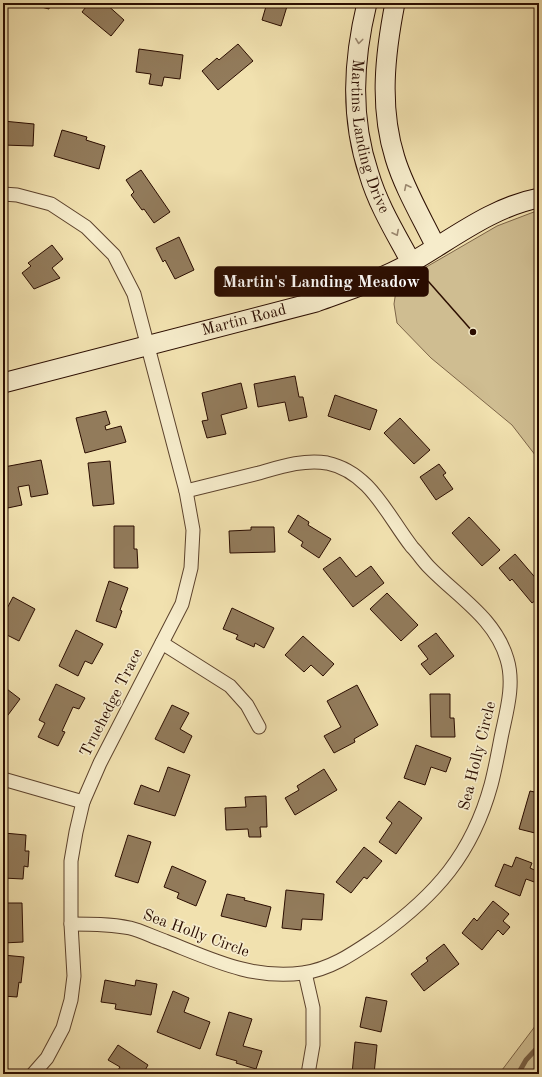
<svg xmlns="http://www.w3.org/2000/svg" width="542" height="1077" font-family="'Old Standard TT',serif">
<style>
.green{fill:#cfbd91;stroke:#7d6548}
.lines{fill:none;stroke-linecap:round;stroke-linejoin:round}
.stream{stroke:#7a6146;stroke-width:5}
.building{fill:#927b5b;stroke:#2b0d00}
.street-casing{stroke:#5c422c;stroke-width:15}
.secondary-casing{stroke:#2b0d00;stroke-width:21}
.street{stroke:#f6eccb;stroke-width:13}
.secondary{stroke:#f6eccb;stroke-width:19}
.oneway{stroke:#9b8870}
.labels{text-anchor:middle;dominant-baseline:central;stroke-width:3.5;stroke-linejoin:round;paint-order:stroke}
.street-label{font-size:16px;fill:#2b0d00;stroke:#f6eccb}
.leader{fill:none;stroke:#2b0d00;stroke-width:1.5}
.callout-dot{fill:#2b0d00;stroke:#f6eccb;stroke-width:1.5}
.callout{fill:#2b0d00;stroke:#2b0d00;stroke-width:1.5}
.callout-label{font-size:17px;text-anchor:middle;font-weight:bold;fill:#fff}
</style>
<rect width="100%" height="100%" fill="#f1e1af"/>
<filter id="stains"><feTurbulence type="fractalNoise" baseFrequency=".005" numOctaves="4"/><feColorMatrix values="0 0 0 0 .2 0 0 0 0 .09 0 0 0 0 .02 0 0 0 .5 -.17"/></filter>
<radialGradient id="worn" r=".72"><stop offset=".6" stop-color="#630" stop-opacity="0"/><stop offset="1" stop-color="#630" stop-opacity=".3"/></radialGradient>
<g class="green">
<path d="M539,210V460L512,425L431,358L397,323L394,304L397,284L497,226Z"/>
<path d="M539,1021V1074H499Z"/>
</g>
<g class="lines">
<path class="stream" d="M518,1074L526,1060L539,1046"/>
</g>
<g class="building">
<path d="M26,3H50L49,9Z"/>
<path d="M89,3H105L124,20L111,36L82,12Z"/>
<path d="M267,3H288L281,26L262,20Z"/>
<path d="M238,44L253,61L218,90L202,71L217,58L219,60Z"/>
<path d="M139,49L183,55L180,79L164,77L162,86L149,84L151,74L136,72Z"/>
<path d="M3,121L34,124L33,146L3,145Z"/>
<path d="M62,130L87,137L86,140L105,146L99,169L54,156Z"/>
<path d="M141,170L170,212L154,223L144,209L142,210L131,195L134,192L126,180Z"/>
<path d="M179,237L194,270L175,279L165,260L163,262L156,248Z"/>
<path d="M52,245L63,259L52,268L60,278L34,289L22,273L31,266L28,263Z"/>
<path d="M295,376L299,397H303L307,417L289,421L285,402L258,407L254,384Z"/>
<path d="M241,383L247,408L221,415L226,434L207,438L202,421L208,420L202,393Z"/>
<path d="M335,395L377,410L370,430L328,416Z"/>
<path d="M106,411L110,424L105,426L106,430L121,426L126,442L85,453L76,418Z"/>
<path d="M400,418L430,450L414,464L384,433Z"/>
<path d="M41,460L48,494L31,497L29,485L18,487L22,505L3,509V481L7,480L4,467Z"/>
<path d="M110,461L114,504L93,506L88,463Z"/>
<path d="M439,464L446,473L443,475L453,489L436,500L420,477Z"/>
<path d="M298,515L309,522L308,525L331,539L319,558L301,546L303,542L288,532Z"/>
<path d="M469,517L500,550L482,566L452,533Z"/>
<path d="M114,526H134V549H137L138,568H114Z"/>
<path d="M251,527H274L275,552L230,553L229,531L251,530Z"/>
<path d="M515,554L539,582V598L532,603L512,579L510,581L499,568Z"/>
<path d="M340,557L356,577L371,566L384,583L353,607L323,569Z"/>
<path d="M109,581L128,588L120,610L122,611L116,628L96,621Z"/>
<path d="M387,593L418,625L401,641L370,609Z"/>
<path d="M13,597L35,609L19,641L3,633V616Z"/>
<path d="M232,608L274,628L264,648L255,643L254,647L236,639L238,635L223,629Z"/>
<path d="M76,630L103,644L92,664L85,661L78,676L59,666Z"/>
<path d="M436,633L454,656L430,675L421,664L428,659L418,646Z"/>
<path d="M303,636L334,664L323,676L311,665L304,672L285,655Z"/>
<path d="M56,684L85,698L79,709L73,707L62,731L65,732L58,746L38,737L45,723L39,720Z"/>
<path d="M357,685L378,725L354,739L355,742L334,753L324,736L341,727L327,701Z"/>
<path d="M3,686L20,699L5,719L3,718Z"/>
<path d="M430,694H450V718H454L455,737H431Z"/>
<path d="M172,705L189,713L180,729L192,736L184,753L155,739Z"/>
<path d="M416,745L451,758L446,772L431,767L425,785L404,778Z"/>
<path d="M168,767L190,775L175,816L134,804L141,785L159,792Z"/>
<path d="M324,769L337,790L295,815L285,798L299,790L297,786Z"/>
<path d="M530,791L539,793V834L519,829Z"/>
<path d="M266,796L267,827H260L261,837H249L248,829L226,830L225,808L246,807L245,797Z"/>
<path d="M399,801L422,818L396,854L379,842L392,823L386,818Z"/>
<path d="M4,833L26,835L25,851H29L28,867L24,866L23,879L3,878Z"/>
<path d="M128,835L151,842L138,883L115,876Z"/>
<path d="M364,847L382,861L367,879L364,877L351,893L336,882Z"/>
<path d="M516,857L532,863L530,868L539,872L537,883L526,879L520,896L495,886L504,864L512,867Z"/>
<path d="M172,866L206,881L196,906L177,898L179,893L164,887Z"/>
<path d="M286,890L324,894L322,920L302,919L301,930L282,928Z"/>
<path d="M227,894L245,898L244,900L271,907L266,927L221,916Z"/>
<path d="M493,901L509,914L503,921L510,927L503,935L498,930L482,950L462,933L474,918L477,921Z"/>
<path d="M3,903H22L23,942L3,943Z"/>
<path d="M444,944L459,964L424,991L411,974L428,961L426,958Z"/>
<path d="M3,955L24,957L21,983L19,982L17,997L3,996Z"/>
<path d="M105,980L135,986L136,980L157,984L151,1015L115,1009L116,1004L101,1002Z"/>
<path d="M173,991L189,998L184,1012L210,1022L200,1049L157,1032Z"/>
<path d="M366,997L387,1001L381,1032L360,1027Z"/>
<path d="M229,1012L252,1019L243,1046L262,1051L256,1069L236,1063L237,1061L216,1055Z"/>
<path d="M355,1042L377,1045L374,1074H352Z"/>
<path d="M118,1045L148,1065L143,1074L116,1073L120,1067L108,1060Z"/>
</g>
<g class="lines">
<g class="street-casing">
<g id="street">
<path d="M3,194L17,195L51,204L86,227L114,255L134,294L186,491L193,530L191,568L182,604L100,763L83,802L76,832L71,861V924L74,976L71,1000L63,1028L47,1058L33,1074"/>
<path d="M162,643L230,686L247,705L259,727"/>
<path d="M3,779L83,802"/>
<path d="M71,924C91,924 110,924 130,928C142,931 153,937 165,941C211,959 252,980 303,973C332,969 355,952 379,936C436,895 472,854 491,785C495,770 498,754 501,738C506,713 515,685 507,659C495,618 458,597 429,567C423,561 418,553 412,547C387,515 370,472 327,463C304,459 280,467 259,473C234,479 210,485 186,491"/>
<path d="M305,973L313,1008V1045L308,1074"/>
</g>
</g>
<g class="secondary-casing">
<g id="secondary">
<path id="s1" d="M367,3C353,61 350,117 369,174C378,205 396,234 411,262"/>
<path d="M395,3C385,54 379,107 395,158C404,188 422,218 436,247"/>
<path id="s2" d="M3,383L316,302C349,290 382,279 412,262C452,239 492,207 539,198"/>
</g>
</g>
<use href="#street" class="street"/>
<use href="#secondary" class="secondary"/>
</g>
<defs><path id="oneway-chevron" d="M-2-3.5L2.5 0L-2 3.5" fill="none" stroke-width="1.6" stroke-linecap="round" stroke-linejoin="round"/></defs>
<g class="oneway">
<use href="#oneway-chevron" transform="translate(359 41) rotate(97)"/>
<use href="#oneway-chevron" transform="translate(407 187) rotate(-116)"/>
<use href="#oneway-chevron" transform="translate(396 233) rotate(63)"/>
</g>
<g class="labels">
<g class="street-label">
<text stroke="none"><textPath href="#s1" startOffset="136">Martins Landing Drive</textPath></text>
<text stroke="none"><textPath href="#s2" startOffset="249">Martin Road</textPath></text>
<text transform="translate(112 703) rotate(-63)">Truehedge Trace</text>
<text transform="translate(478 756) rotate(-76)">Sea Holly Circle</text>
<text transform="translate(196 934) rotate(20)">Sea Holly Circle</text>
</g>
</g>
<path class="leader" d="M473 332L428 281"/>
<circle class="callout-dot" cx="473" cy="332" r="4"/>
<rect class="callout" x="215" y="267" width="213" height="29" rx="4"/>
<g class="callout-label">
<text x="321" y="287">Martin's Landing Meadow</text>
</g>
<rect width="542" height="1077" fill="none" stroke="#f1e1af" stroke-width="16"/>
<rect x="4" y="4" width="534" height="1069" fill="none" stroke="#2b0d00" stroke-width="2"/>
<rect x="8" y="8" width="526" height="1061" fill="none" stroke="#2b0d00"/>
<rect width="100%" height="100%" filter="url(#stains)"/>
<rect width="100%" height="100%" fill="url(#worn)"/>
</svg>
